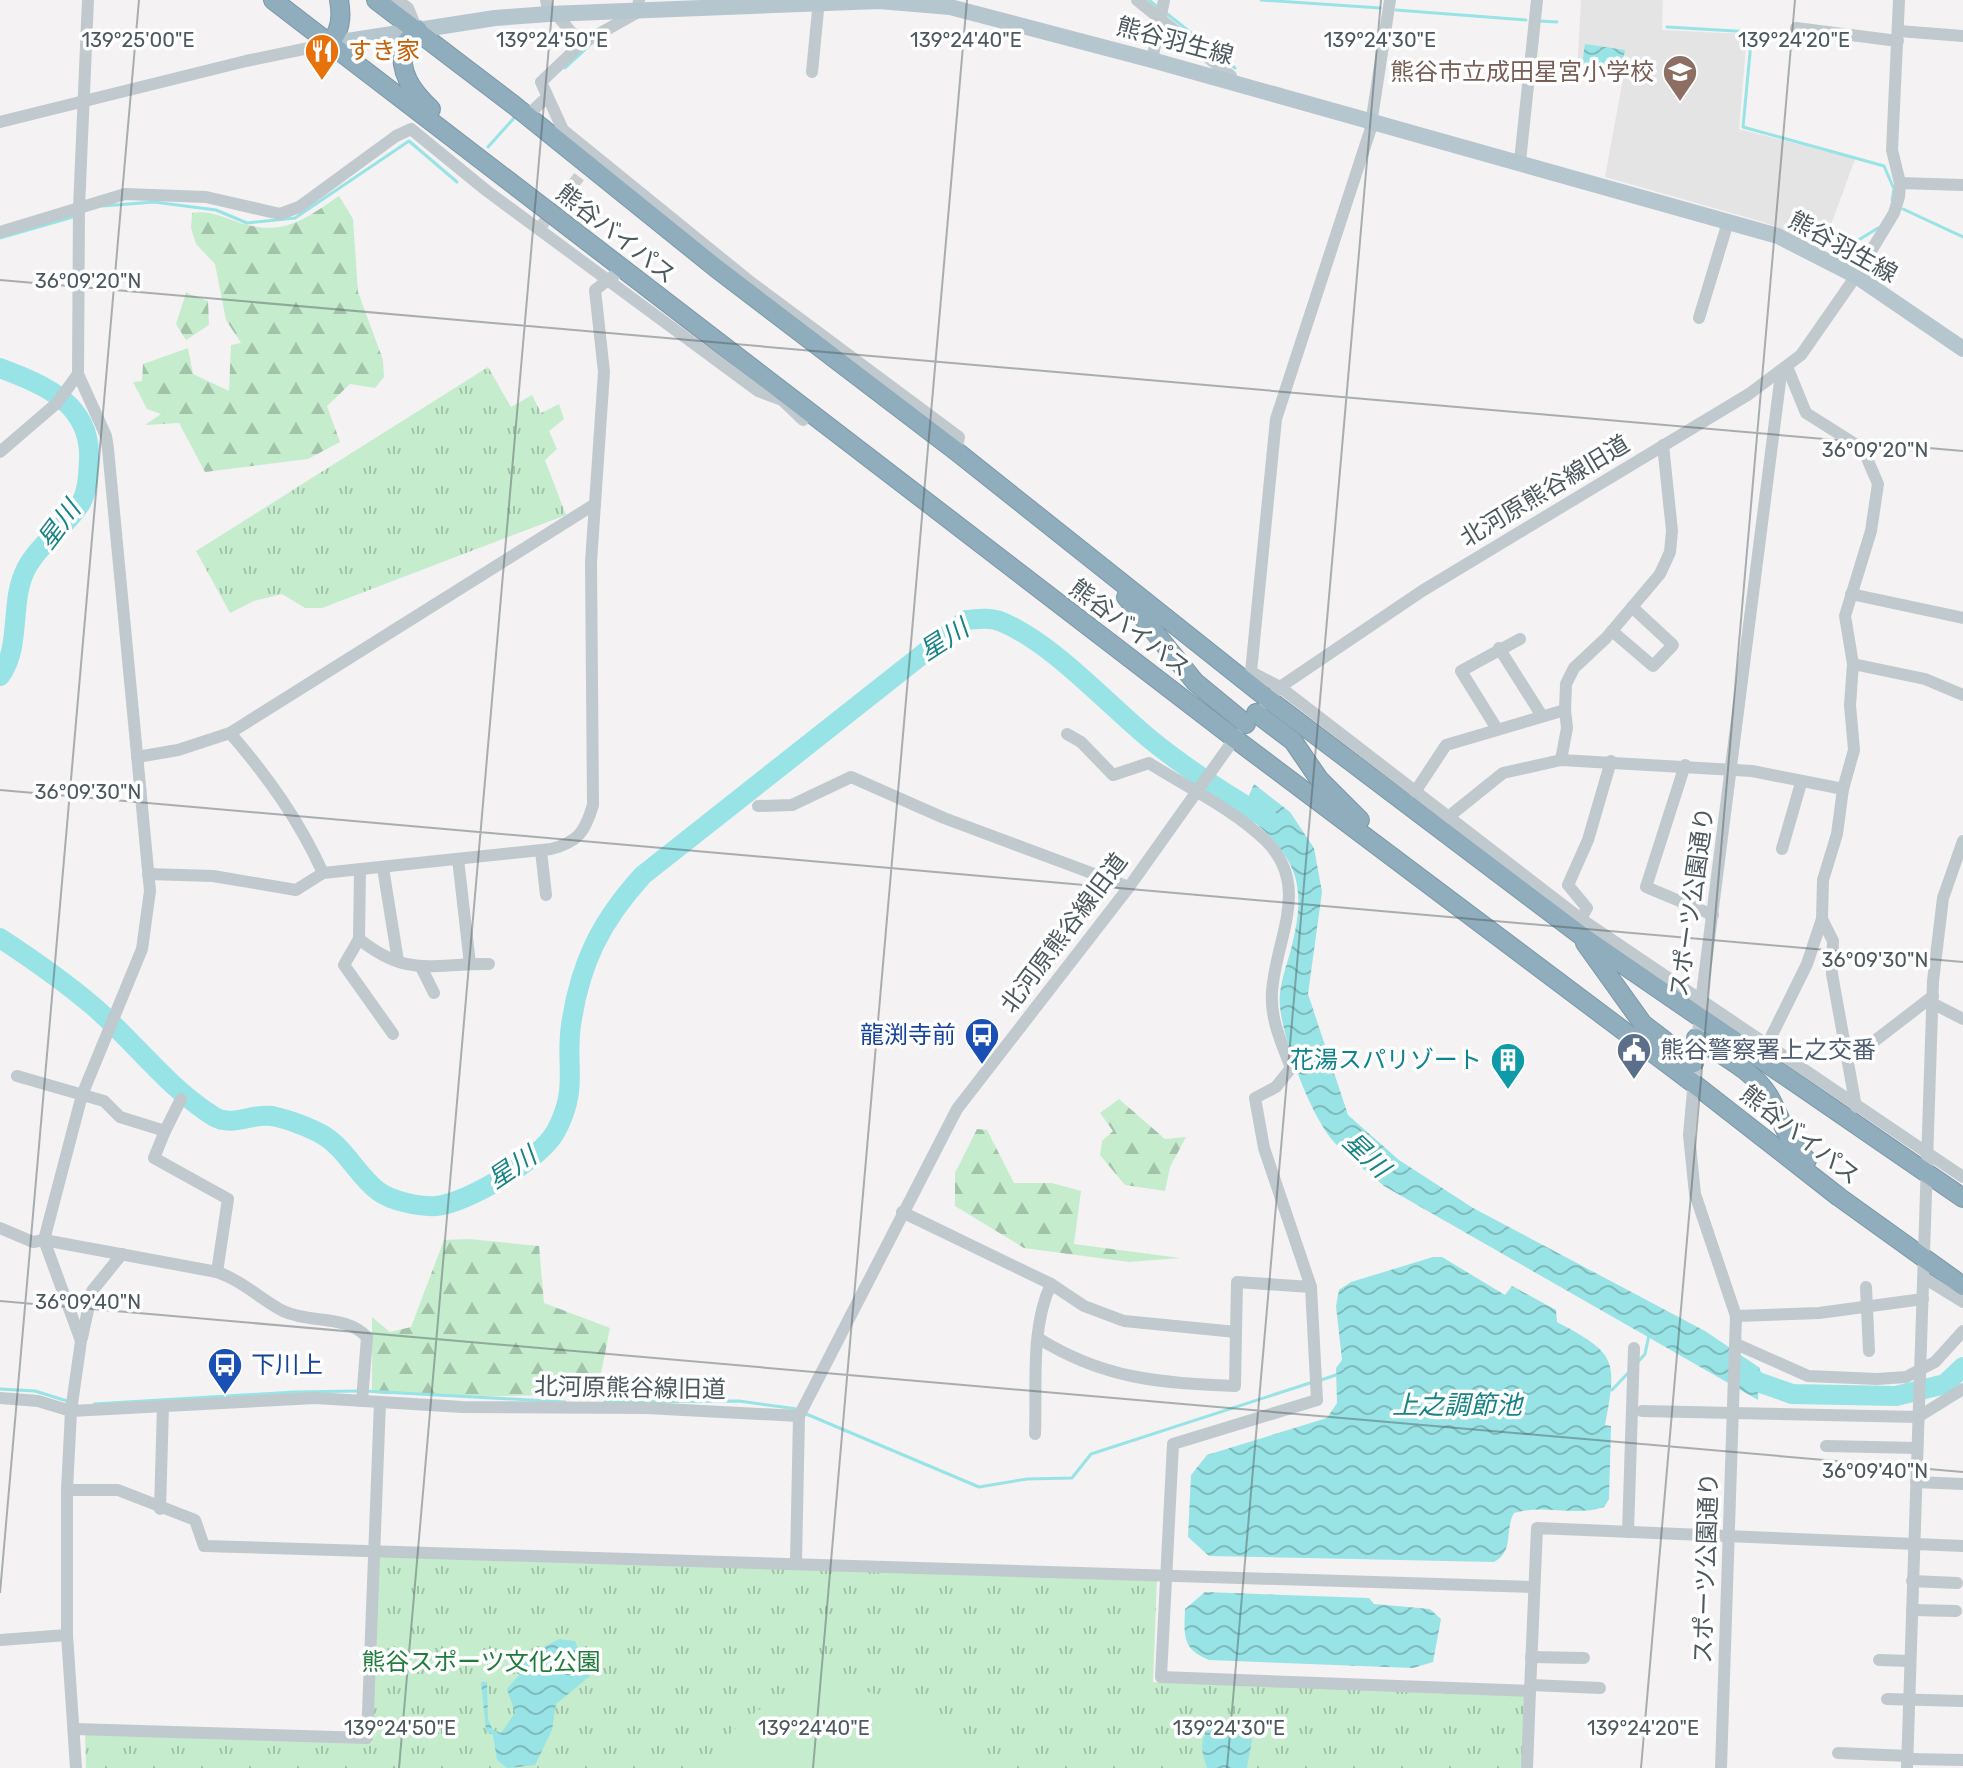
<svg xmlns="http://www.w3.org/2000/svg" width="1963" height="1768" font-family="Rubik,'Noto Sans JP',sans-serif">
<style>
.education{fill:#e5e4e4}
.grass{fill:url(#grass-tufts)}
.forest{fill:url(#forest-firs)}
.garden{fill:#c6ecce}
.water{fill:url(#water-waves)}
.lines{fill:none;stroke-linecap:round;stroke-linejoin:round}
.stream{stroke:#98e3e5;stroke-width:3}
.river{stroke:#98e3e5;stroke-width:20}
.minor-tunnel{stroke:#caccce;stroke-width:12;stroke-dasharray:12 6;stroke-linecap:butt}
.highway-casing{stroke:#7a98a7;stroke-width:20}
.minor{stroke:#c0c9cd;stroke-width:12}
.major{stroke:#b5c6ce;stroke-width:16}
.highway{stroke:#8fadbc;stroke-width:18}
.ticks{fill:none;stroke:#4c595e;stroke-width:2;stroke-opacity:0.45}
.labels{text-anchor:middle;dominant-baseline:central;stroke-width:7;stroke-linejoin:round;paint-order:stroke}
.street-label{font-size:24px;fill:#4c595e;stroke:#fff}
.food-label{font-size:24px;fill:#c56008;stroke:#fff;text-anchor:start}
.education-label{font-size:24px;fill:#785e54;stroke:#fff;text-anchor:end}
.transit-label{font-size:24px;fill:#164399;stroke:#fff;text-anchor:end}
.service-label{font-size:24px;fill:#4e5e75;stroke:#fff;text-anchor:start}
.culture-label{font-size:24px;fill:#0d838f;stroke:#fff;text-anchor:end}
.park-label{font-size:24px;fill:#217b3d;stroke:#fff}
.water-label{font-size:26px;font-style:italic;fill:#188385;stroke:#fff}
.ticks-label{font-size:20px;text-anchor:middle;fill:#4c595e;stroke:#fff;stroke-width:7;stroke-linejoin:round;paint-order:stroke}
</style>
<defs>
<pattern id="grass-tufts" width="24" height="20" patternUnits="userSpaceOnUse" patternTransform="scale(2)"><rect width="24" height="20" fill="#c6ecce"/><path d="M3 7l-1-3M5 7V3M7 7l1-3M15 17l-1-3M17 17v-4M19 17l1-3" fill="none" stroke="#a3c2aa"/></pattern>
<pattern id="forest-firs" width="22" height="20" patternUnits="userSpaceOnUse" patternTransform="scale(2)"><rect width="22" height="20" fill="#c6ecce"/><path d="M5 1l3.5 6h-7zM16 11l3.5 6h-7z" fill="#a3c2aa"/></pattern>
<pattern id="water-waves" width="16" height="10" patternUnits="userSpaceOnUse" patternTransform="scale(2)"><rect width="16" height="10" fill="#98e3e5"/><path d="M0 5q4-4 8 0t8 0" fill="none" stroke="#7ebbbd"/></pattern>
</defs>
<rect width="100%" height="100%" fill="#f4f2f3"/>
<path class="education" d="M1581,0H1663L1662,30L1747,34L1739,129L1855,159L1824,244L1763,222L1605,177L1623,78L1577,71Z"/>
<g class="grass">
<path d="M488,367L511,407L532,395L541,413L559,404L564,419L549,431L557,449L545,460L566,515L322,608H305L282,594L254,601L230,613L196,551Z"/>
<path d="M377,1553L1157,1579L1153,1682L1527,1696L1523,1768H86L85,1734L372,1743Z"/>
</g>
<g class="forest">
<path d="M339,196L353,219L358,292L383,360L384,377L375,388L350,384L327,406L340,442L308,459L205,472L179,423L145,425L161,414L147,409L133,382L142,381L143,364L188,348L193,374L229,391L231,345L241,343L226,320L215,264L196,244L191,228L192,213C207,210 221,216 235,221C280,238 303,221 339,196Z"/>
<path d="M186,293L208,301L209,325L186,340L176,324Z"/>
<path d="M1119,1099L1165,1139L1186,1137L1170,1167L1165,1191L1125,1185L1100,1155L1102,1141L1113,1131L1100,1113Z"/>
<path d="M977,1129L987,1130L1014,1183H1052L1081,1191L1074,1244L1180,1258L1129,1262L1024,1248L955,1206V1173Z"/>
<path d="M469,1239L539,1246L544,1303L610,1328L597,1394L463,1397L372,1393V1317L390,1332L411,1327L444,1240Z"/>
</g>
<path class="garden" d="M824,1685C885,1688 940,1717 974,1768H704C731,1722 772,1694 824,1685Z"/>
<g class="water">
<path d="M1585,44L1625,50L1621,71L1582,65Z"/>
<path d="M1254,784L1290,812L1314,848L1322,892L1308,994L1348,1115L1399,1160L1473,1208L1705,1331L1760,1368L1758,1400L1384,1186C1368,1172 1348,1158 1334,1142C1310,1115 1284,1043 1280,1007C1278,990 1285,970 1290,953C1309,882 1297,857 1242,811Z"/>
<path d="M1433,1257H1442L1505,1295L1512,1286L1556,1310L1557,1322C1615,1353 1618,1358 1605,1425L1611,1426L1609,1499L1604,1507C1575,1517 1543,1504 1514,1513C1504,1531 1515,1550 1494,1562L1209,1556L1188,1537L1191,1475L1207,1455L1327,1418L1337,1403L1336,1368L1342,1360L1336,1306L1339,1290L1351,1282Z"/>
<path d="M1205,1592L1369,1598L1374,1604L1430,1609L1441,1619L1433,1662L1413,1668L1209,1660C1182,1649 1184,1636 1185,1609Z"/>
<path d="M559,1639L575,1641L590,1676L556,1704L552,1730L535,1765L507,1768L497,1760L493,1735L486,1731L481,1682H487L488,1720L493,1730L501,1733L515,1713L507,1689L519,1675L520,1659Z"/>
<path d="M1232,1721L1246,1727L1252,1740L1247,1768H1207C1197,1741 1201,1724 1232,1721Z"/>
</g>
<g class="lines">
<g class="stream">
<path d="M1149,0L1160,9"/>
<path d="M1261,0L1380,8"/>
<path d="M1396,10L1526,20"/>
<path d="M1166,13L1235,68"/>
<path d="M1539,21L1557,22"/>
<path d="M1667,27L1752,32L1743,127L1884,166L1894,189L1892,200"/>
<path d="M565,68L589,46"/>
<path d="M488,147L514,118"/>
<path d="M103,206L154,202L216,210L247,223L295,218L409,141L457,182"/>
<path d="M1903,209L1963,237"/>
<path d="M0,238L73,217"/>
<path d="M1819,246L1852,244L1878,228"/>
<path d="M1637,1363L1645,1354L1649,1335"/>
<path d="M1960,1371L1963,1372"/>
<path d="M1321,1380L1336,1375"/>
<path d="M0,1389L35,1391L67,1401"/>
<path d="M1608,1389L1612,1390L1629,1372"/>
<path d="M365,1391L565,1402"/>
<path d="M605,1402L739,1401L797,1409"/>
<path d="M94,1404L294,1392L358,1391"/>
<path d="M804,1413L979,1487L1027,1479L1072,1478L1091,1454L1313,1382"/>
</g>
<g class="river">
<path d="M0,368C45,385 92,404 89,461C88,475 88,490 81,503C66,527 39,544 26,569C9,602 22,647 0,676"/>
<path d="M0,938C32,959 64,981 93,1006C134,1041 167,1087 213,1116C232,1128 251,1113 272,1116C287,1119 309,1127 323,1135C345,1148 358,1176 378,1191C391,1201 420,1207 436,1206C468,1203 541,1159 556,1131C579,1088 565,1067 571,1025C580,963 601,921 643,875L966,620C978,619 990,617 1002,622C1054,644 1107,704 1151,740C1188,770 1227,795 1268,819"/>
<path d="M1739,1367L1758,1382L1792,1394L1896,1396L1945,1384L1963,1367"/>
</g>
<path class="minor-tunnel" d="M539,229L591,161"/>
<g class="highway-casing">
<g id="highway">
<path d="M273,0L1234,738L1693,1083L1839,1197L1963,1286"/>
<path d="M376,0L515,106L716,268L956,451L1268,699L1583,937L1963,1198"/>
<path d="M418,30L403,45C399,73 411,90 431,109"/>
<path d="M328,44C341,33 342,16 339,0"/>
<path d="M1126,597L1195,682L1246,724"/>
<path d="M1256,713L1293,741L1319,779L1360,820"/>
<path d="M1585,943L1643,1024L1694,1063"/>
<path d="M1696,1038C1721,1055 1753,1070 1769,1096C1782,1119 1786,1141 1807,1160"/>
</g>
</g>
<g class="minor">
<path d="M397,0L408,8L417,30"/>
<path d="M546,0L549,14"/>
<path d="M639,0L638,12L581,44L541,82L563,130L748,280L959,437L956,451"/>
<path d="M1137,0L1231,76L1232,82"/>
<path d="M1390,0L1370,131L1276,419L1251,672L1280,687L1581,919L1963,1177"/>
<path d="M556,14L581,44"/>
<path d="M1796,28L1898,41"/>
<path d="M1899,31L1963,36"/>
<path d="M1152,60L1164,0"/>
<path d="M812,72L819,0"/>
<path d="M527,116L547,97"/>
<path d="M0,122L246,61L328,44"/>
<path d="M1520,161L1537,0"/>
<path d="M1900,183L1963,185"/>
<path d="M0,232L125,194L206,197L280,214L299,207L396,136L411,129L487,191L758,391L782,400L803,420L809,413"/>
<path d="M1699,318L1728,222"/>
<path d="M0,452L57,403L78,374L79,208L88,0"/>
<path d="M1851,594L1963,618"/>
<path d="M1612,631L1653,666L1673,645L1632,607"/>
<path d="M1499,648L1542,716"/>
<path d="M1853,664L1925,679L1963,695"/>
<path d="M1265,703L1280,687L1422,591L1749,394L1801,355L1856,276L1894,213L1899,197L1900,183L1892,150L1899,0"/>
<path d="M1497,729L1461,671L1520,639"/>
<path d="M230,733C268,777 299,820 323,873L551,849C578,842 585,832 593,805L591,562L604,372L595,290L621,270"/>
<path d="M1067,734L1081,742L1113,775L1149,763C1188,788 1233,809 1266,841C1312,886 1275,940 1272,992C1270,1019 1282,1044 1291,1068L1276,1087L1255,1098L1264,1148L1311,1287L1317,1400L1173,1444L1161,1677L1530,1691L1527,1768"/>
<path d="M137,757L178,750L230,733L595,504"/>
<path d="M1561,760L1567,728L1565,710"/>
<path d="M1685,765L1646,887L1713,915"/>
<path d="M1415,792L1446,745L1565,710L1566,684L1574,668L1606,638L1660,574L1670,552L1672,531L1663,445"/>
<path d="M758,806L792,805L851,777L944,818L1129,887"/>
<path d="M1447,818L1503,773L1561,760L1752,771L1843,789"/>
<path d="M1782,849L1801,783"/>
<path d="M541,851L546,895"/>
<path d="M458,859L470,964"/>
<path d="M383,868L398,961"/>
<path d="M360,870L359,939C409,979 433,963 489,964"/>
<path d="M148,874L213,876L296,890L323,873"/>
<path d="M1581,919L1587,908L1568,885L1588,840L1611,761"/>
<path d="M1822,919L1833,941L1832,974L1856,1107"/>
<path d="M359,939L344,965L393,1034"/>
<path d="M422,969L434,993"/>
<path d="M1932,1003L1963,1019"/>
<path d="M1767,1045L1807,964L1822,919L1823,880L1837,834L1843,789L1854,750L1850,705L1853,664L1845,616L1871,531L1878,484L1863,449L1806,413L1788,369"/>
<path d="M1847,1051L1868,1046L1933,996"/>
<path d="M17,1076L104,1101L120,1117L165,1131L154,1158L228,1199L217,1272"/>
<path d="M165,1131L181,1099"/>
<path d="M902,1212L1051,1284L1084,1306L1124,1321L1236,1332L1237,1282L1311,1287"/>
<path d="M0,1228L33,1242L44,1240L217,1272C243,1281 260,1299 283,1311C311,1324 345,1314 367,1337L362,1401"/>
<path d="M1924,1278L1963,1302"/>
<path d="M1866,1287L1869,1351"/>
<path d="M1736,1316L1819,1313L1923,1299"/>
<path d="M82,1338L92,1291L122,1254"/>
<path d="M1038,1338C1103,1379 1160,1383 1235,1386L1236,1332"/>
<path d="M1736,1344L1808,1376L1877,1379L1906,1377L1935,1362L1963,1331"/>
<path d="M0,1398L38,1401L71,1411L315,1398L462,1407L646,1408L799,1416"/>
<path d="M1642,1411L1918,1417L1963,1389"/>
<path d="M799,1416L957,1109L1129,887L1237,735"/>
<path d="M1035,1434C1037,1385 1030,1329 1051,1284"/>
<path d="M1826,1446L1917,1448"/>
<path d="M1916,1482L1963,1484"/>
<path d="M67,1490H118L195,1520L204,1546L1534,1587"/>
<path d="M160,1509L163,1406"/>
<path d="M1628,1532L1634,1348"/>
<path d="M796,1562L799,1416"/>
<path d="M1912,1581L1957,1583"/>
<path d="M1912,1610L1956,1611"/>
<path d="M0,1640L67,1635"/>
<path d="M1531,1657L1584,1658"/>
<path d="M1879,1660L1910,1661"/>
<path d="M1531,1685L1600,1688"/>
<path d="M1530,1691L1537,1528L1963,1546"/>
<path d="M1887,1699L1963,1701"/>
<path d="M74,1729L367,1738L380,1402"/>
<path d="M1838,1753L1908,1756"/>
<path d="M1908,1759L1963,1760"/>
<path d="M76,1768L67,1635V1490L71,1411L81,1341L44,1240L82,1095L142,949L150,891L108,449L106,436L78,374"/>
<path d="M1721,1768L1736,1316L1695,1194L1689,1135L1701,1002L1781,374"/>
<path d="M1907,1768L1933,981L1943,898L1963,841"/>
</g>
<path class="major" d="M328,44L495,18L549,14L879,1L950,7L1152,60L1778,236L1856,276L1963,349"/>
<use href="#highway" class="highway"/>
</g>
<path class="ticks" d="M0,280L1963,451M0,790L1963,962M0,1301L1963,1472M0,1593L139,0M399,1768L553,0M813,1768L967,0M1227,1768L1381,0M1641,1768L1795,0"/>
<defs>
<g id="restaurant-pin" transform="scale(1.8)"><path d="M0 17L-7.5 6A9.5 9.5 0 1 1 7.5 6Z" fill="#e8710a" stroke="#fff"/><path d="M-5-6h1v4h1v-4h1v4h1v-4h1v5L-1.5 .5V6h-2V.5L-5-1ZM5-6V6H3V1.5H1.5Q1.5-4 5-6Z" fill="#fff"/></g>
<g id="school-pin" transform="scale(1.8)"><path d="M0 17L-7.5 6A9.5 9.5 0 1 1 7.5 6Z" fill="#8d6e63" stroke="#fff"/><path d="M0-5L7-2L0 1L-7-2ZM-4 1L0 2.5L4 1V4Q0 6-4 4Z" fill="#fff"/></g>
<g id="bus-pin" transform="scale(1.8)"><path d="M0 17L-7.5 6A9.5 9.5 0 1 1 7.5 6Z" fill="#1a4fb4" stroke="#fff"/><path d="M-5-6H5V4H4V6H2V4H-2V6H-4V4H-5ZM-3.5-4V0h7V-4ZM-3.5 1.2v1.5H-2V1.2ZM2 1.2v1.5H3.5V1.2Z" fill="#fff"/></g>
<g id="civic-pin" transform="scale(1.8)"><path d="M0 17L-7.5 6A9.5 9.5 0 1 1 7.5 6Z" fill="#5c6f8a" stroke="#fff"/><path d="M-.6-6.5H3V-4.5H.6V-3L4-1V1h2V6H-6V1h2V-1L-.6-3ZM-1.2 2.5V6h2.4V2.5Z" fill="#fff"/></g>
<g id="building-pin" transform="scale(1.8)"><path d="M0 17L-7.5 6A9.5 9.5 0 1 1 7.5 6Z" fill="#0f9aa8" stroke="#fff"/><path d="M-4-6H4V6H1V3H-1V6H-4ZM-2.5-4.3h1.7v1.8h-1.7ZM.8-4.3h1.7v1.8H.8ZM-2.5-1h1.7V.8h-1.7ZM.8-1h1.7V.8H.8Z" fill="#fff"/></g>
</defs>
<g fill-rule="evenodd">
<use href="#restaurant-pin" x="322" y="51"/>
<use href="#school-pin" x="1680" y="72"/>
<use href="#bus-pin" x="982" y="1035"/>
<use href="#civic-pin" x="1634" y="1050"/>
<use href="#building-pin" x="1508" y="1060"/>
<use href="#bus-pin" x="225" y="1365"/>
</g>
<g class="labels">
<g class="street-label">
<text transform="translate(1175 41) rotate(15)">熊谷羽生線</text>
<text transform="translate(616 234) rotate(38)">熊谷バイパス</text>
<text transform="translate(1843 247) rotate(29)">熊谷羽生線</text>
<text transform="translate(1545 491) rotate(-31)">北河原熊谷線旧道</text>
<text transform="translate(1130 628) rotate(37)">熊谷バイパス</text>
<text transform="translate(1692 902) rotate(-82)">スポーツ公園通り</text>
<text transform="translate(1064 933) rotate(-53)">北河原熊谷線旧道</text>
<text transform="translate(1800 1135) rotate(38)">熊谷バイパス</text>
<text transform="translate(630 1388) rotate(1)">北河原熊谷線旧道</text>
<text transform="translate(1706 1568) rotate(-88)">スポーツ公園通り</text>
</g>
<g class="food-label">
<text x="348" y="51">すき家</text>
</g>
<g class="education-label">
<text x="1654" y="72">熊谷市立成田星宮小学校</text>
</g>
<g class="transit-label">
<text x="956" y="1035">龍渕寺前</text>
<text x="251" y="1365" text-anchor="start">下川上</text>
</g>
<g class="service-label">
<text x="1660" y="1050">熊谷警察署上之交番</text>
</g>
<g class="culture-label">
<text x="1482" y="1060">花湯スパリゾート</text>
</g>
<g class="park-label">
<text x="481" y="1662">熊谷スポーツ文化公園</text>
</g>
<g class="water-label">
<text transform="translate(59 525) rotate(-53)">星川</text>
<text transform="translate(944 640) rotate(-33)">星川</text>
<text transform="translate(1366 1155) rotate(43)">星川</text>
<text transform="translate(512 1168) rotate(-34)">星川</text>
<text x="1457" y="1405">上之調節池</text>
</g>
</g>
<g class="ticks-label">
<text x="138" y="47">139°25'00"E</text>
<text x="552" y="47">139°24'50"E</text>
<text x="966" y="47">139°24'40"E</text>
<text x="1380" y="47">139°24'30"E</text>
<text x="1794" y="47">139°24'20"E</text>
<text x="88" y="288">36°09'20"N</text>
<text x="1875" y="457">36°09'20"N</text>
<text x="88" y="799">36°09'30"N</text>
<text x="1875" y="967">36°09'30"N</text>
<text x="88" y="1309">36°09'40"N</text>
<text x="1875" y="1478">36°09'40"N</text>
<text x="400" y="1735">139°24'50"E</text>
<text x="814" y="1735">139°24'40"E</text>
<text x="1229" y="1735">139°24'30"E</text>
<text x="1643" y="1735">139°24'20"E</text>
</g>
</svg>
